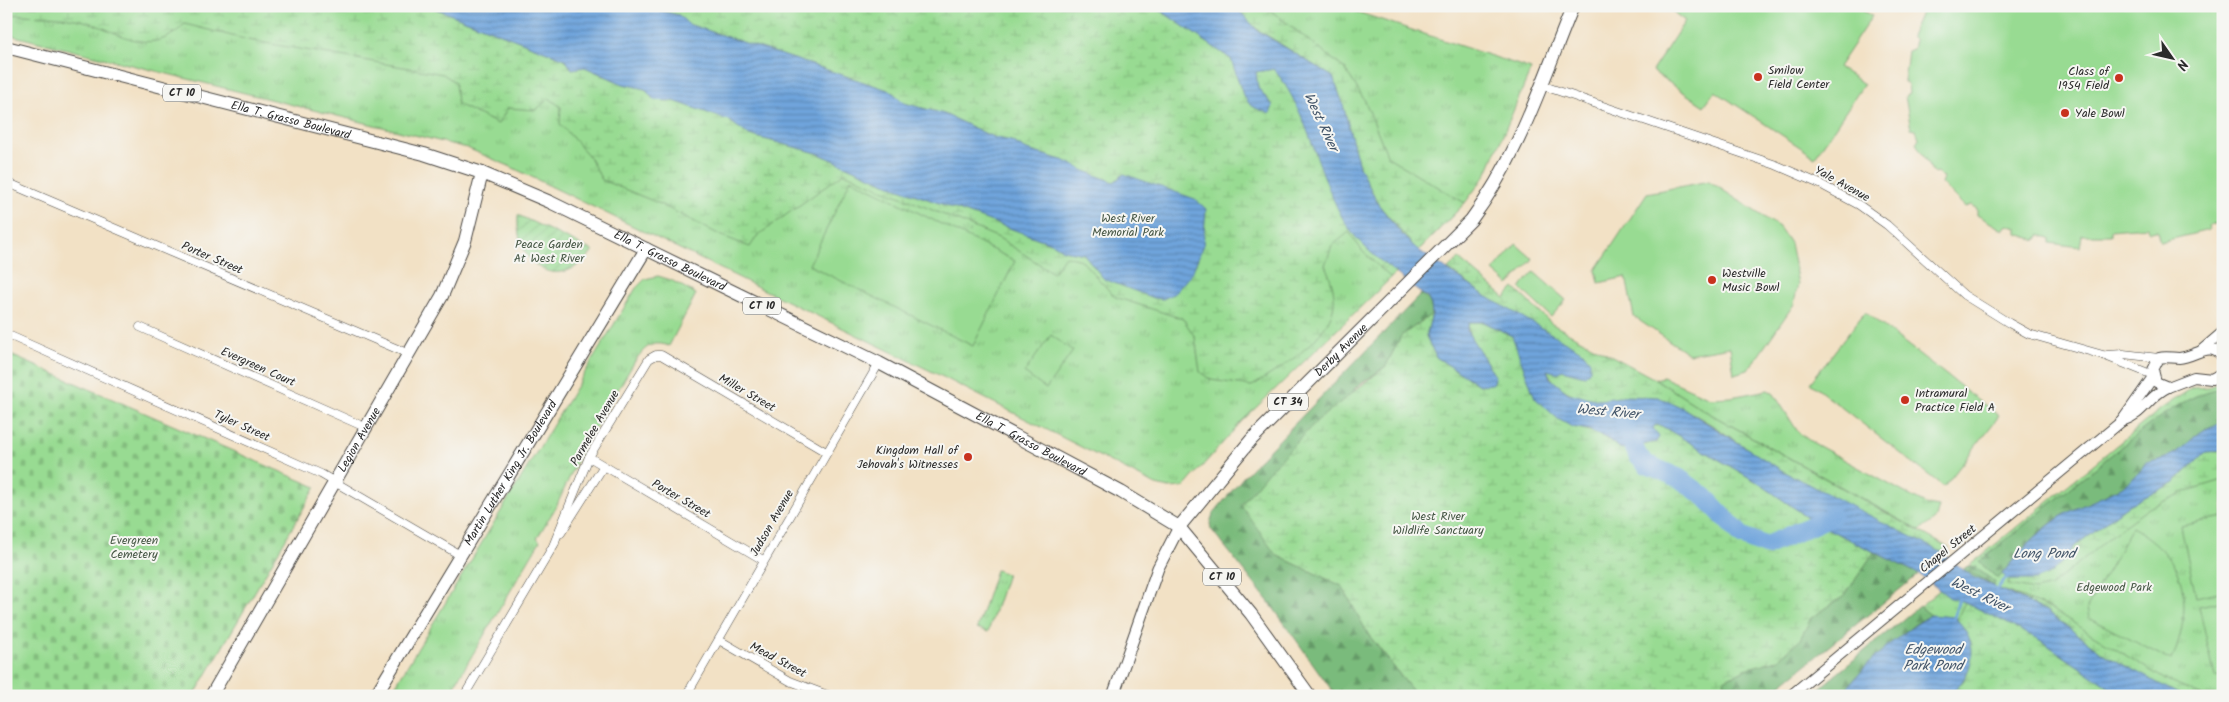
<svg xmlns="http://www.w3.org/2000/svg" width="2229" height="702" font-family="Kalam,sans-serif">
<style>
.grass{fill:url(#grass-tufts);stroke:#62835e}
.forest{fill:url(#forest-firs);stroke:#527354}
.wetland{fill:url(#wetland-marsh);stroke:#62835e}
.cemetery{fill:url(#cemetery-stones);stroke:#62835e}
.garden{fill:url(#garden-furrows);stroke:#62835e}
.pitch{fill:#98db92;stroke:#62835e}
.water{fill:url(#water-rules);stroke:#4d6884}
.lines{fill:none;stroke-linecap:round;stroke-linejoin:round}
.stream{stroke:#6fa4dc;stroke-width:3}
.river{stroke:#6fa4dc;stroke-width:19}
.minor-casing{stroke:#494642;stroke-width:9}
.tertiary-casing{stroke:#494642;stroke-width:12}
.secondary-casing{stroke:#494642;stroke-width:13}
.primary-casing{stroke:#494642;stroke-width:14}
.trunk-casing{stroke:#494642;stroke-width:14}
.minor{stroke:#fff;stroke-width:8}
.tertiary{stroke:#fff;stroke-width:10}
.secondary{stroke:#fff;stroke-width:11}
.primary{stroke:#fff;stroke-width:12}
.trunk{stroke:#fff;stroke-width:12}
.poi-dot{fill:#c8321e;stroke:#f6f6f2;stroke-width:2}
.labels{text-anchor:middle;dominant-baseline:central;stroke-width:4;stroke-linejoin:round;paint-order:stroke}
.shield{fill:#f6f6f2;stroke:#686867;stroke-width:1}
.shield-label{font-size:11px;font-weight:bold;fill:#2b2b2b}
.poi-label{font-size:12px;fill:#2b2b2b;stroke:#f6f6f2;text-anchor:start}
.street-label{font-size:12px;fill:#2b2b2b;stroke:#f6f6f2}
.park-label{font-size:12px;fill:#465745;stroke:#f6f6f2}
.water-label{font-size:14px;font-style:italic;fill:#435569;stroke:#f6f6f2}
</style>
<defs>
<pattern id="grass-tufts" width="24" height="20" patternUnits="userSpaceOnUse" patternTransform="scale(1.25)"><rect width="24" height="20" fill="#98db92"/><path d="M3 7l-1-3M5 7V3M7 7l1-3M15 17l-1-3M17 17v-4M19 17l1-3" fill="none" stroke="#83bc7e"/></pattern>
<pattern id="forest-firs" width="22" height="20" patternUnits="userSpaceOnUse" patternTransform="scale(1.25)"><rect width="22" height="20" fill="#7abb7c"/><path d="M5 1l3.5 6h-7zM16 11l3.5 6h-7z" fill="#649866"/></pattern>
<pattern id="wetland-marsh" width="20" height="14" patternUnits="userSpaceOnUse" patternTransform="scale(1.25)"><rect width="20" height="14" fill="#98db92"/><path d="M1 5h8M5 5V1M11 12h8M15 12V8" fill="none" stroke="#83bc7e"/></pattern>
<pattern id="cemetery-stones" width="16" height="16" patternUnits="userSpaceOnUse" patternTransform="scale(1.25)"><rect width="16" height="16" fill="#98db92"/><path d="M2 7V4a2 2 0 0 1 4 0v3zM10 15v-3a2 2 0 0 1 4 0v3z" fill="#83bc7e"/></pattern>
<pattern id="garden-furrows" width="10" height="10" patternUnits="userSpaceOnUse" patternTransform="scale(1.25)"><rect width="10" height="10" fill="#98db92"/><path d="M-1 1l2-2M0 10L10 0M9 11l2-2" fill="none" stroke="#83bc7e"/></pattern>
<pattern id="water-rules" width="6" height="5" patternUnits="userSpaceOnUse" patternTransform="scale(1.25)"><rect width="6" height="5" fill="#6fa4dc"/><path d="M0 2.5h6" fill="none" stroke="#5b86b3"/></pattern>
</defs>
<rect width="100%" height="100%" fill="#f6f6f2"/>
<filter id="ink" filterUnits="userSpaceOnUse"><feTurbulence type="fractalNoise" baseFrequency=".02" numOctaves="2"/><feDisplacementMap in="SourceGraphic" scale="10" xChannelSelector="R" yChannelSelector="G"/><feConvolveMatrix kernelMatrix="1 2 1 2 8 2 1 2 1" color-interpolation-filters="sRGB"/></filter>
<filter id="wash" filterUnits="userSpaceOnUse"><feTurbulence type="fractalNoise" baseFrequency=".0096" numOctaves="4" result="noise"/><feDisplacementMap in="SourceGraphic" scale="20" xChannelSelector="R" yChannelSelector="G"/><feGaussianBlur stdDeviation="1.12" result="paint"/><feColorMatrix in="noise" values="0 0 0 0 0 0 0 0 0 0 0 0 0 0 0 0 0 1.4 0 .05"/><feComposite in="paint" operator="in"/></filter>
<g filter="url(#wash)">
<rect width="100%" height="100%" fill="#f2e1c5"/>
<g class="grass">
<path d="M6,6H1339L1531,69L1487,173L1465,203L1391,278L1241,422L1184,487L1169,488L1156,485L941,376L509,166L467,148L6,34Z"/>
<path d="M658,276L671,280L696,294L669,346C652,340 645,347 635,361L581,452L556,507L537,538L540,541L448,696H389L636,288L645,279Z"/>
<path d="M1663,377L1710,398L1731,397L1768,390L1774,394L1798,432L1810,441L1927,505L1939,507L1936,518L1920,531L1705,411L1655,379Z"/>
<path d="M2223,382V696H1810L2162,408L2192,388L2209,387Z"/>
<path d="M996,570L1007,574L988,632L977,628Z"/>
</g>
<g class="forest">
<path d="M1421,294C1430,299 1431,304 1432,314L1401,336L1386,366L1355,388L1276,555L1342,586L1368,634L1412,690L1414,696H1336L1272,606L1211,529L1210,523L1213,514L1244,476Z"/>
<path d="M2223,388V423C2200,428 2196,437 2180,450C2170,458 2159,460 2146,463C2128,494 2085,500 2057,519C2034,535 2015,557 1998,579L1979,562C2015,532 2052,503 2089,473C2122,447 2181,392 2223,388Z"/>
<path d="M1874,552L1919,574L1767,696H1721L1724,680L1745,669L1777,660L1799,641L1811,618L1844,596Z"/>
<path d="M1968,566L1975,567L1995,582L1993,586L1963,569Z"/>
<path d="M1919,606L1931,615L1915,624L1869,663L1844,691L1836,696H1810Z"/>
</g>
<g class="wetland">
<path d="M6,6H429L565,59L572,69L585,67L623,84L645,89L654,100L674,101L728,120L749,135L817,153L897,188L1054,244L1063,250L1084,254L1104,279L1124,174L1114,182L1087,172L1065,161L1027,150L1011,141L993,137L944,114L904,103L891,91L688,24L679,15L640,6H1154L1231,59L1243,95L1273,106L1258,88L1255,72L1274,69C1308,111 1322,168 1342,217L1416,249L1378,204L1359,166L1342,101L1333,77L1257,29L1234,8L1235,6H1265L1345,69L1365,101L1388,157L1465,203L1391,278L1363,252L1349,232L1332,246L1325,265C1330,277 1335,289 1334,303C1331,338 1280,369 1252,386L1211,380L1200,372L1195,337L1183,319L1115,297L1081,260L1065,256L1053,273L999,238L844,173L757,236L750,247L720,235L658,203L602,180L588,155L560,124L561,107L549,98L536,110L508,108L498,124L457,104L455,82L443,74L248,40L185,24C146,63 116,26 75,19C53,15 29,16 6,14Z"/>
<path d="M1459,259L1505,298L1514,288L1552,324L1655,379L1705,411L1949,548L1941,552C1888,526 1835,500 1783,471C1745,449 1710,420 1670,402C1645,391 1625,400 1599,400C1580,400 1553,389 1547,369L1562,370L1585,376L1553,335L1484,295L1448,269Z"/>
<path d="M1432,314L1426,336L1436,357L1479,385L1488,364C1479,351 1466,338 1468,322H1484L1512,336L1572,427C1592,430 1605,436 1621,449L1648,444L1654,425H1660L1757,482L1816,523L1874,552L1844,596L1811,618L1799,641L1777,660L1745,669L1724,680L1721,696H1414L1412,690L1368,634L1342,586L1276,555L1241,505L1267,473L1318,420L1386,366L1401,336Z"/>
<path d="M2216,450L2223,451V480L2187,491L2149,508L2122,527L2051,586L2035,590L2008,585L2009,580H2035L2067,558L2075,546L2125,507L2175,482L2206,452Z"/>
<path d="M2005,591L2051,609L2169,682L2203,696H2182L2138,673L2105,655L2046,611Z"/>
<path d="M1965,602L2040,640L2110,688L2127,696H1954V691L1966,678L1971,642L1957,619Z"/>
</g>
<path class="cemetery" d="M6,353L316,487L194,696H6Z"/>
<path class="garden" d="M518,215L593,251C558,295 514,265 518,215Z"/>
<g class="pitch">
<path d="M1678,6H1858L1872,16L1838,67L1864,84L1815,157L1715,91L1704,106L1652,71L1685,21L1673,12Z"/>
<path d="M1924,6H2223V224L2219,221L2208,226L2209,230L2160,242L2157,231L2149,232L2148,227L2110,230V235H2082L2080,247L2050,243V238L2039,235L2037,240L2017,234V228L2007,225L2003,230L1977,215V209L1971,205L1965,207L1941,183L1943,178L1937,172L1933,173L1916,143L1919,138L1916,130L1911,129L1905,96L1909,94L1908,84L1904,82L1908,51L1913,49L1915,40L1911,36Z"/>
<path d="M851,179L1015,261L973,346L809,265Z"/>
<path d="M1709,181L1779,227L1790,243L1798,284L1794,304L1754,362L1748,370L1734,374L1730,347L1689,354L1634,317L1626,277L1599,283L1596,270L1647,193Z"/>
<path d="M1516,244L1533,259L1509,285L1493,271Z"/>
<path d="M1534,272L1566,300L1551,317L1520,288Z"/>
<path d="M1865,312L1999,416L1944,487L1810,383Z"/>
<path d="M1051,335L1073,351L1046,389L1024,373Z"/>
<path d="M2223,517V591L2196,597L2181,526Z"/>
<path d="M2132,527C2188,558 2194,604 2172,661L2089,618L2087,608Z"/>
<path d="M2223,601V675L2215,677L2199,606Z"/>
</g>
<g class="water">
<path d="M429,6H640L679,15L688,24L891,91L904,103L944,114L993,137L1011,141L1027,150L1065,161L1087,172L1114,182L1124,174L1195,199L1206,209L1203,246L1192,273L1175,293L1163,299L1153,298L1104,279L1084,254L1063,250L1054,244L897,188L817,153L749,135L728,120L674,101L654,100L645,89L623,84L585,67L572,69L565,59Z"/>
<path d="M1154,6H1235L1257,30L1333,77L1342,101L1359,166L1378,204L1404,237L1417,249L1484,295L1583,352L1590,361V370L1585,376L1562,370L1558,373L1547,370L1550,378L1568,393L1599,400L1626,396L1658,397L1683,408L1783,471L1941,552L1973,577L2046,611L2105,655L2182,696H2127L2110,688L2040,640L1965,602L1950,598L1919,574L1816,523L1757,482L1660,425H1655L1653,428L1659,437L1656,442L1621,449L1608,439L1589,430L1572,427L1558,419L1535,398L1512,336L1484,322H1469L1467,331L1495,376L1492,384L1479,385L1436,357L1426,336L1432,314L1431,305L1427,297C1416,291 1407,282 1397,274C1376,257 1355,242 1342,217C1316,169 1309,113 1274,69L1256,72L1258,88L1273,106L1270,114L1251,106L1243,95L1231,59Z"/>
<path d="M2223,423V451L2206,452L2175,482L2125,507L2075,546L2052,573L2035,580H2009L2002,574C2018,554 2035,535 2056,520C2084,500 2128,494 2146,463C2159,460 2170,458 2180,450C2196,437 2200,428 2223,423Z"/>
<path d="M1931,615L1954,617C1979,640 1977,667 1954,691V696H1836C1850,688 1858,674 1869,663C1887,645 1909,628 1931,615Z"/>
</g>
<g class="lines">
<g class="stream">
<path d="M1996,590L2008,576"/>
<path d="M1954,617L1959,598"/>
</g>
<path class="river" d="M1624,425L1638,456L1646,464L1679,478L1705,497L1742,536L1766,546L1832,516"/>
</g>
</g>
<g filter="url(#ink)">
<g class="lines">
<g class="minor-casing">
<g id="minor">
<path d="M1541,85L1776,165L1820,184L1859,205L1887,225L1964,295L2009,323L2029,334L2103,355L2153,375"/>
<path d="M6,182L409,354"/>
<path d="M140,327L367,428"/>
<path d="M6,334L321,474L460,555"/>
<path d="M2107,355L2123,354L2159,358"/>
<path d="M589,457L763,560"/>
<path d="M561,533L603,467"/>
<path d="M553,546L589,457L649,359L656,355H661L826,452"/>
<path d="M719,640L790,681L830,696"/>
<path d="M464,696L555,543"/>
<path d="M686,696L879,363"/>
</g>
</g>
<g class="tertiary-casing">
<g id="tertiary">
<path d="M2202,350L2223,332"/>
<path d="M2223,357C2209,340 2196,357 2179,358C2172,358 2166,356 2159,358L2153,370L2156,382L2168,387L2194,377L2212,379L2223,372"/>
<path d="M2122,421C2144,414 2147,397 2168,387"/>
<path d="M1790,696L2122,421L2153,377"/>
</g>
</g>
<g class="secondary-casing">
<path id="secondary" d="M1113,696L1158,568L1179,527"/>
</g>
<g class="primary-casing">
<g id="primary">
<path id="s1" d="M6,47L424,154L482,173"/>
<path d="M1179,527L1251,614L1310,696"/>
</g>
</g>
<g class="trunk-casing">
<g id="trunk">
<path id="s2" d="M211,696L442,296L465,241L482,173L550,202L879,363L1121,492L1179,527L1251,440L1471,220C1519,156 1543,79 1573,6"/>
<path id="s3" d="M375,696L646,249"/>
</g>
</g>
<use href="#minor" class="minor"/>
<use href="#tertiary" class="tertiary"/>
<use href="#secondary" class="secondary"/>
<use href="#primary" class="primary"/>
<use href="#trunk" class="trunk"/>
</g>
</g>
<g class="poi-dot">
<circle cx="1758" cy="77" r="5"/>
<circle cx="2119" cy="78" r="5"/>
<circle cx="2065" cy="113" r="5"/>
<circle cx="1712" cy="280" r="5"/>
<circle cx="1905" cy="400" r="5"/>
<circle cx="968" cy="457" r="5"/>
</g>
<g class="labels">
<g class="shield">
<rect x="163" y="84.5" width="38" height="17" rx="4"/>
<rect x="743" y="297.5" width="38" height="17" rx="4"/>
<rect x="1268" y="393.5" width="40" height="17" rx="4"/>
<rect x="1203" y="568.5" width="38" height="17" rx="4"/>
</g>
<g class="shield-label">
<text x="182" y="93">CT 10</text>
<text x="762" y="306">CT 10</text>
<text x="1288" y="402">CT 34</text>
<text x="1222" y="577">CT 10</text>
</g>
<g class="poi-label">
<text x="1768" y="70">Smilow<tspan x="1768" dy="14">Field Center</tspan></text>
<text x="2109" y="71" text-anchor="end">Class of<tspan x="2109" dy="14">1954 Field</tspan></text>
<text x="2075" y="113">Yale Bowl</text>
<text x="1722" y="273">Westville<tspan x="1722" dy="14">Music Bowl</tspan></text>
<text x="1915" y="393">Intramural<tspan x="1915" dy="14">Practice Field A</tspan></text>
<text x="958" y="450" text-anchor="end">Kingdom Hall of<tspan x="958" dy="14">Jehovah's Witnesses</tspan></text>
</g>
<g class="street-label">
<text stroke="none"><textPath href="#s1" startOffset="294">Ella T. Grasso Boulevard</textPath></text>
<text transform="translate(1842 184) rotate(29)">Yale Avenue</text>
<text transform="translate(212 258) rotate(23)">Porter Street</text>
<text stroke="none"><textPath href="#s2" startOffset="799">Ella T. Grasso Boulevard</textPath></text>
<text stroke="none"><textPath href="#s2" startOffset="1614">Derby Avenue</textPath></text>
<text transform="translate(258 367) rotate(24)">Evergreen Court</text>
<text transform="translate(747 393) rotate(30)">Miller Street</text>
<text transform="translate(242 426) rotate(24)">Tyler Street</text>
<text transform="translate(595 428) rotate(-60)">Parmelee Avenue</text>
<text stroke="none"><textPath href="#s2" startOffset="296">Legion Avenue</textPath></text>
<text stroke="none"><textPath href="#s2" startOffset="1204">Ella T. Grasso Boulevard</textPath></text>
<text stroke="none"><textPath href="#s3" startOffset="261">Martin Luther King Jr. Boulevard</textPath></text>
<text transform="translate(681 499) rotate(30)">Porter Street</text>
<text transform="translate(772 523) rotate(-60)">Judson Avenue</text>
<text transform="translate(1948 549) rotate(-39)">Chapel Street</text>
<text transform="translate(778 660) rotate(28)">Mead Street</text>
</g>
<g class="park-label">
<text x="1128" y="218">West River<tspan x="1128" dy="14">Memorial Park</tspan></text>
<text x="549" y="244">Peace Garden<tspan x="549" dy="14">At West River</tspan></text>
<text x="1438" y="516">West River<tspan x="1438" dy="14">Wildlife Sanctuary</tspan></text>
<text x="134" y="540">Evergreen<tspan x="134" dy="14">Cemetery</tspan></text>
<text x="2114" y="587">Edgewood Park</text>
</g>
<g class="water-label">
<text transform="translate(1321 122) rotate(65)">West River</text>
<text transform="translate(1608 412) rotate(5)">West River</text>
<text x="2044" y="554">Long Pond</text>
<text transform="translate(1980 595) rotate(26)">West River</text>
<text x="1933" y="650">Edgewood<tspan x="1933" dy="16">Park Pond</tspan></text>
</g>
</g>
<rect width="2229" height="702" fill="none" stroke="#f6f6f2" stroke-width="25"/>
<g transform="translate(2172 58) rotate(124)" stroke="#f6f6f2" stroke-width="4" paint-order="stroke">
<path d="M0-4L9 19L0 12L-9 19Z" fill="#2b2b2b"/>
<text y="-8" font-size="14" font-weight="bold" text-anchor="middle" fill="#2b2b2b">N</text>
</g>
</svg>
